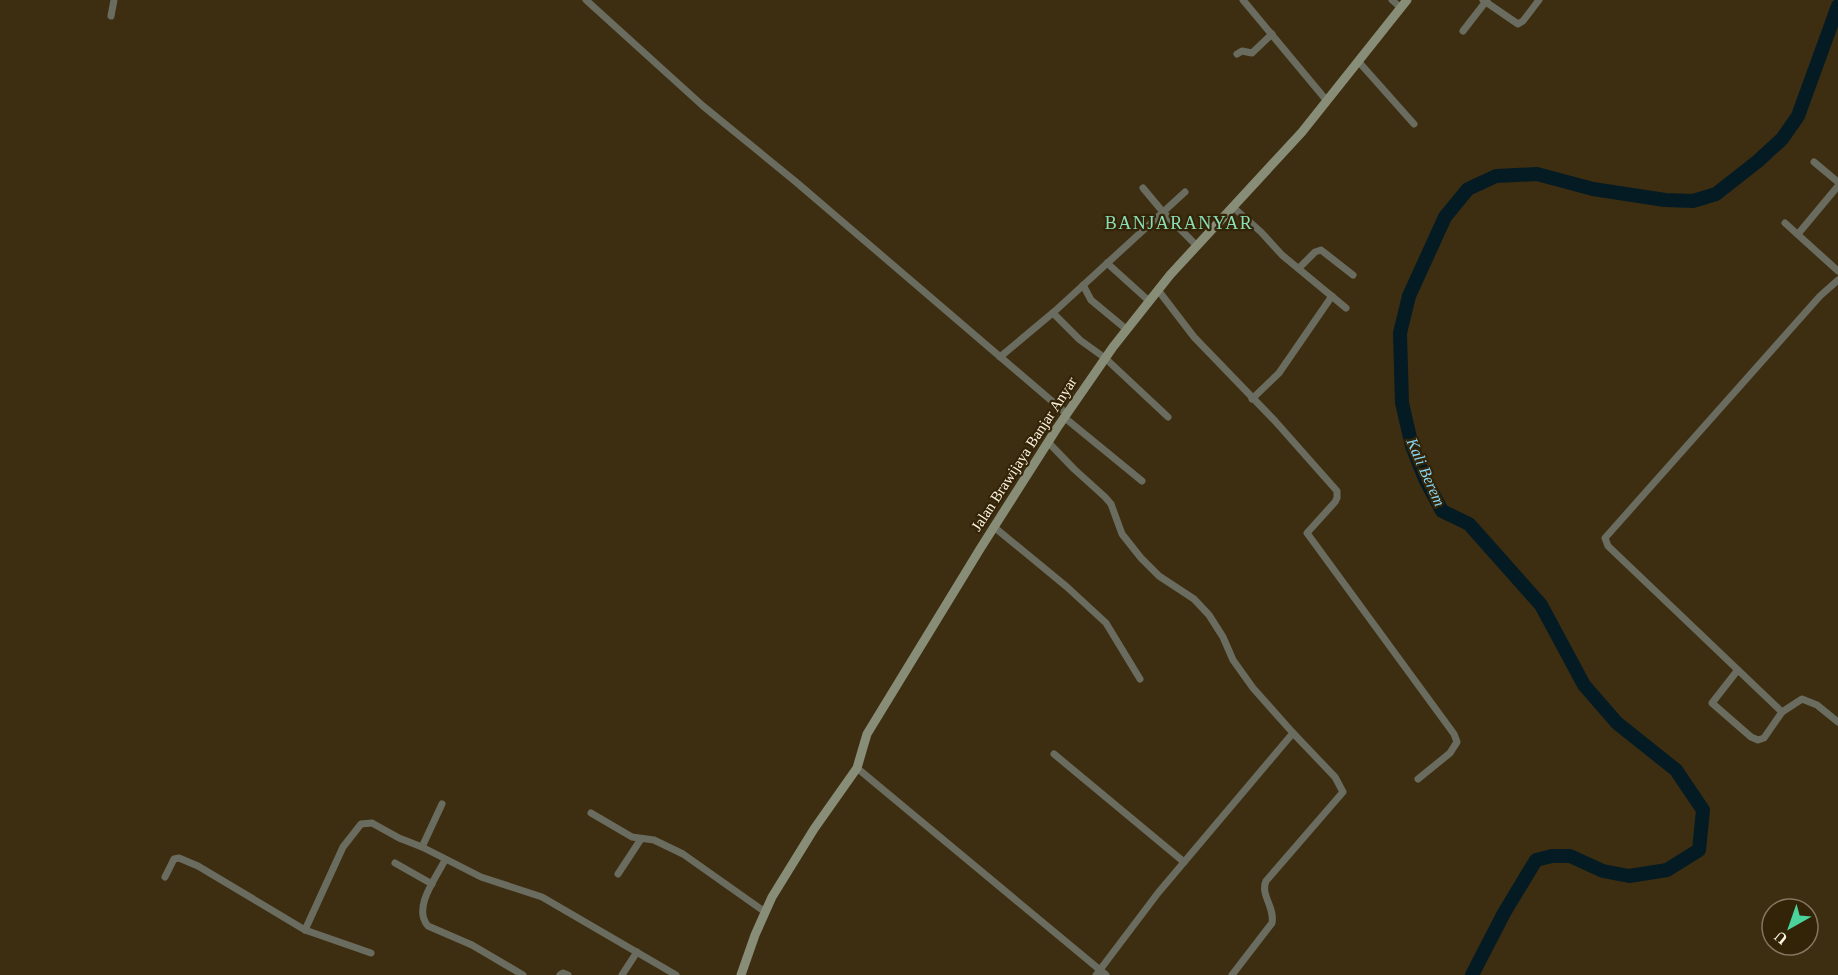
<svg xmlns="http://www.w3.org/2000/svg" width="1838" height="975" font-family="Georgia,serif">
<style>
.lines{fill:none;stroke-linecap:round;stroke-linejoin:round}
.river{stroke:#051b24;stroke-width:14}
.street{stroke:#696c5e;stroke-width:7}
.secondary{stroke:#888d77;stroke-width:9}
.labels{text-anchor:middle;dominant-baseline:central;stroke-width:4.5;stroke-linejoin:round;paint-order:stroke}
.street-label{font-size:15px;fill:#fdf4e3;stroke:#332408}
.water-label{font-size:16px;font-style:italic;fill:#87d7f6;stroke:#332408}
.quarter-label{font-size:18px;letter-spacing:1.5px;fill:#8adeb6;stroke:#332408}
</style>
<rect width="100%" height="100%" fill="#3d2e12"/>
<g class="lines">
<path class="river" d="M1472,975L1504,913L1536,860L1552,856H1570L1603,871L1629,876L1667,870L1699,850L1703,810L1676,770L1617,723L1584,685L1541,605L1469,524L1442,511L1425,479L1412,446L1402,403L1400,333L1409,296L1445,217L1468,189L1496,176L1537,174L1593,189L1665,200L1693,201L1716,194L1758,161L1782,139L1798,116L1838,6"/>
<g class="street">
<path d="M586,0L703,106L796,182L1067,414"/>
<path d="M1243,0L1327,101"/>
<path d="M1392,0L1401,8"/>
<path d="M1483,0L1518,24L1523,21L1539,0"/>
<path d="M111,16L114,0"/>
<path d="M1463,31L1487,0"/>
<path d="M1237,54L1242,51L1252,53L1272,34"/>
<path d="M1358,61L1414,124"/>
<path d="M1814,162L1838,182"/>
<path d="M1143,188L1163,212L1197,246"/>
<path d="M1234,208L1261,232L1282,255L1346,308"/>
<path d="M1785,223L1838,271"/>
<path d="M1798,234L1838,186"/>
<path d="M1107,263L1149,301"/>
<path d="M1299,268L1315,252L1321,250L1353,275"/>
<path d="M1083,285L1091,300L1126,329"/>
<path d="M1158,290L1194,337L1275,421L1337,491V498L1335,502L1307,533L1454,734L1457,742L1450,753L1418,779"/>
<path d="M1053,313L1080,340L1105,358L1168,417"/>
<path d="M1000,357L1055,311L1185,192"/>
<path d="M1252,399L1279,373L1332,296"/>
<path d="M1065,418L1142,481"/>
<path d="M1048,442L1074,469L1105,497L1111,504L1122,534L1141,558L1159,576L1194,599L1209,615L1223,637L1233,660L1253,688L1293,733L1158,893L1096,975"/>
<path d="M994,527L1067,587L1106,623L1140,679"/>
<path d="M1737,671L1712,703L1751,737L1758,740L1764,738L1782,712L1608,546L1605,538L1820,296L1838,280"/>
<path d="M1782,712L1802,699L1817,705L1838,722"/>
<path d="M1054,754L1184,862"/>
<path d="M857,768L1106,975"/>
<path d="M591,813L632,837L654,840L683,854L765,912"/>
<path d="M422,847L442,804"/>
<path d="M445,860C436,878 412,908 428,926L472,945L523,975"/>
<path d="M395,863L432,884"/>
<path d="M618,874L641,839"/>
<path d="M165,877L174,859L179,858L198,866L305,930L371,953"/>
<path d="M305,930L343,847L361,824L372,823L399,838L422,847L481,877L542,897L676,975"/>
<path d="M560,975L563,973L568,975"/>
<path d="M622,975L637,952"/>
<path d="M1232,975L1272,923C1275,907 1260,895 1266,881L1343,792L1335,777L1293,733"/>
</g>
<path class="secondary" d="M741,975L755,935L772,897L814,829L857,768L867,734L980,549L1057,428L1113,347L1170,275L1302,132L1407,0"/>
</g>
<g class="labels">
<g class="street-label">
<text transform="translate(1024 454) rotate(-57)">Jalan Brawijaya Banjar Anyar</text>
</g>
<g class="water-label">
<text transform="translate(1426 472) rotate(66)">Kali Berem</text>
</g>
<g class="quarter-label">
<text x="1179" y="223">BANJARANYAR</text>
</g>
</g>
<g transform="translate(1790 927) rotate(220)"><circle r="28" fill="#332408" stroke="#847760" stroke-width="1.5"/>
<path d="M0-4.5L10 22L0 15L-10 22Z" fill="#4ad49c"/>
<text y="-9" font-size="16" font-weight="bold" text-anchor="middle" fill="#fdf4e3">U</text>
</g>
</svg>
